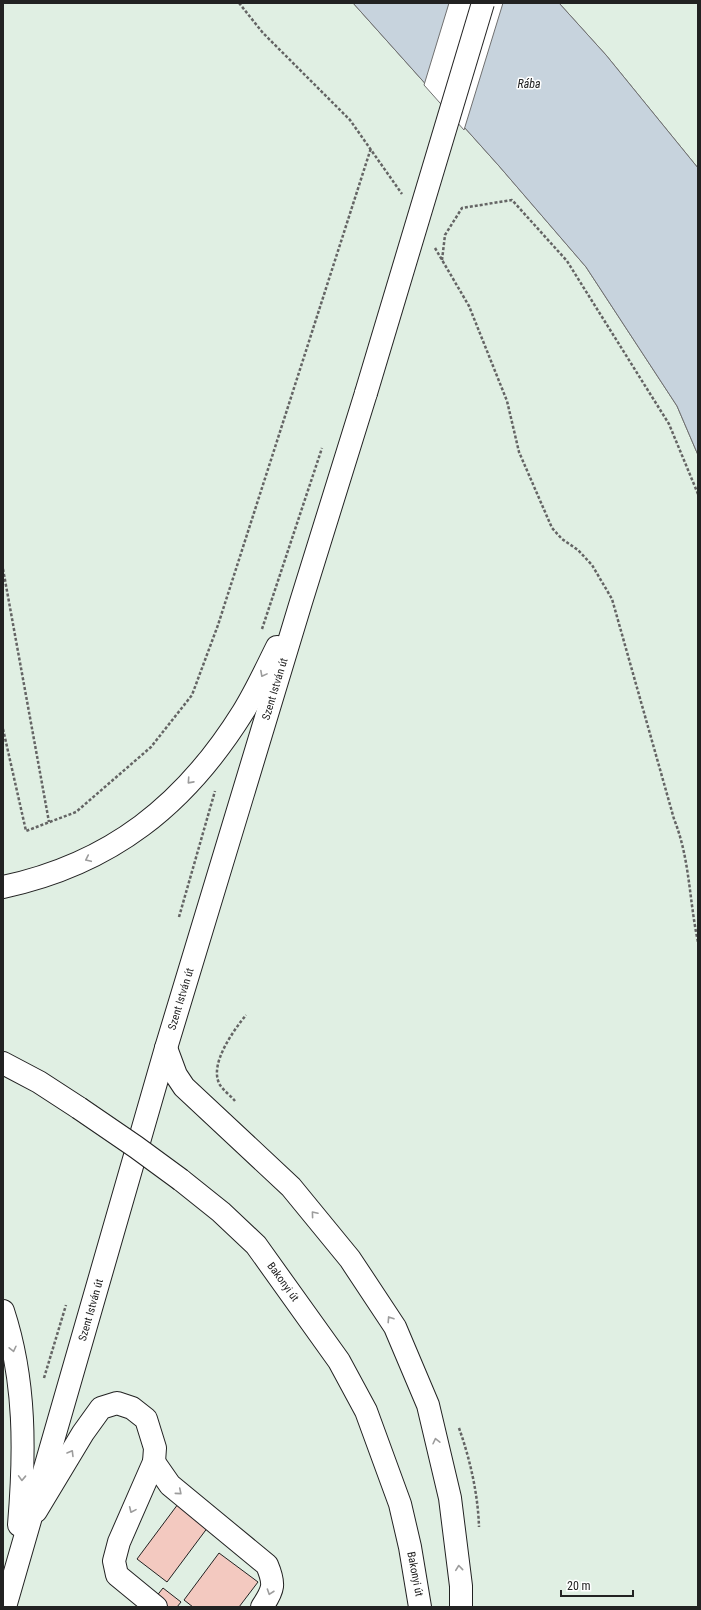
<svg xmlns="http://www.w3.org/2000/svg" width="701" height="1610" font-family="'Roboto Condensed',sans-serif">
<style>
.green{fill:#e0efe3;stroke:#6f6f6f}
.water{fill:#c7d3dd;stroke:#6f6f6f}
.pier{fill:#fff;stroke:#6f6f6f}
.building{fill:#f3c9c0;stroke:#222}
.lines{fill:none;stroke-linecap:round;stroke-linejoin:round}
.minor-casing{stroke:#222;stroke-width:24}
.major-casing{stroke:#222;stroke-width:24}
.path{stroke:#646464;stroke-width:2.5;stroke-dasharray:3 2;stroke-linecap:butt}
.minor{stroke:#fff;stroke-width:22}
.major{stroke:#fff;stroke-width:22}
.major-bridge-casing{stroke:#222;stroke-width:24;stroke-linecap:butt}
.major-bridge{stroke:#fff;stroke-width:22}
.oneway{stroke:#9c9c9c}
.labels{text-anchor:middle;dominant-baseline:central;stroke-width:3;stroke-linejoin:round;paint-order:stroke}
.street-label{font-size:11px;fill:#222;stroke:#fff}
.water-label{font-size:12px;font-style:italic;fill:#222;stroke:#fff}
</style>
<rect width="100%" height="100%" fill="#fff"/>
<g class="green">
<path d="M3,3H353L499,166L586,267L677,406L698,455V1607H15L3,1564Z"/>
<path d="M559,3H698V168L606,55Z"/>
</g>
<path class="water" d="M353,3H559L606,55L698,168V455L677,406L586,267L499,166Z"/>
<path class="pier" d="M449,3H503L464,130L424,85Z"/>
<g class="building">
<path d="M187,1492L217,1515L167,1582L137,1559Z"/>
<path d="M219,1553L258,1582L239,1607H193L184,1600Z"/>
<path d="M163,1588L181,1602L177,1607H148Z"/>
</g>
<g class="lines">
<g class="minor-casing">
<g id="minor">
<path d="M154,1462L170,1485L267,1565C275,1584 274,1589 262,1607"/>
<path d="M36,1511L83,1433L101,1408L117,1403L132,1408L146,1419L155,1448L154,1462L119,1542L114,1561L117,1575L156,1607"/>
</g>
</g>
<g class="major-casing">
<g id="major">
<path d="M3,887C111,864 185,805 243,712C256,691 266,669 277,647"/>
<path d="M166,1048L176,1075L184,1087L291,1187L350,1259L395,1327L428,1405L450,1498L461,1586V1607"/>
<path d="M3,1063L39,1082L79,1108"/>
<path d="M181,1180L221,1212L256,1245L339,1361L366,1411L400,1504L410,1547L420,1607"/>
<path d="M3,1311C26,1381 25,1453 19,1525"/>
<path d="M5,1607L166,1048L301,602L366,393"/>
</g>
</g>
<g class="path">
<path d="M239,3L263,33L350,120L402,194"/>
<path d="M435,248L469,306L507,401L519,452L552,528L562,539L578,550L592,565L612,599L674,819C690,859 689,900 698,942"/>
<path d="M442,260L445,235L462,208L512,200L567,261L669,424L698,494"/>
<path d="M3,569L49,822"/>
<path d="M262,629L322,448"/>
<path d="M3,729L26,831L76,812L151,747L192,695L218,625L371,148"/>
<path d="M179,917L215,791"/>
<path d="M235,1101C231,1096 224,1091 220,1085C208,1065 234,1030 246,1015"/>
<path d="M44,1378L66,1305"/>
<path d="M459,1428C470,1459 478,1494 479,1527"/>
</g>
<use href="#minor" class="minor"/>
<use href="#major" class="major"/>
<g class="major-bridge-casing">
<g id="major-bridge">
<path d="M366,393L483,3"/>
<path d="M79,1108L136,1147L181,1180"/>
</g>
</g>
<use href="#major-bridge" class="major-bridge"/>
</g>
<defs><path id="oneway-chevron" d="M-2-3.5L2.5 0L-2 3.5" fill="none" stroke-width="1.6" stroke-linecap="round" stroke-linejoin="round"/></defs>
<g class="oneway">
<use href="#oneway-chevron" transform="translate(263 674) rotate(118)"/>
<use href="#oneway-chevron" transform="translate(190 781) rotate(132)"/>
<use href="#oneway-chevron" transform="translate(88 859) rotate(155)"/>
<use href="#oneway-chevron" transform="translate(314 1214) rotate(-130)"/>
<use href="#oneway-chevron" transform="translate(390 1319) rotate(-123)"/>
<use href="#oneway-chevron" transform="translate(13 1349) rotate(77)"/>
<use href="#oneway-chevron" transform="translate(436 1441) rotate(-103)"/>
<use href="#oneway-chevron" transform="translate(71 1453) rotate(-59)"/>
<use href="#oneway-chevron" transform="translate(22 1478) rotate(92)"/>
<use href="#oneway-chevron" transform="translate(179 1492) rotate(40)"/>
<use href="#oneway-chevron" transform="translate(132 1510) rotate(114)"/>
<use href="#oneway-chevron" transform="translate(459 1568) rotate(-96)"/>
<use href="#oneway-chevron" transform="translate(270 1592) rotate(109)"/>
</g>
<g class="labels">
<g class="street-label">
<text transform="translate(275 689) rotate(-73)">Szent István út</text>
<text transform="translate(181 999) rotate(-73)">Szent István út</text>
<text transform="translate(283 1282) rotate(54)">Bakonyi út</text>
<text transform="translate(91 1310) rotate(-74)">Szent István út</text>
<text transform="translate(415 1574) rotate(79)">Bakonyi út</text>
</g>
<g class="water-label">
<text x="529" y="84">Rába</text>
</g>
</g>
<rect width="701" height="1610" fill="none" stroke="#222222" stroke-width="8"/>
<path d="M561 1590v6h72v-6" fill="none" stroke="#222222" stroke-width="2"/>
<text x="567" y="1590" font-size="12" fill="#222222" stroke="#ffffff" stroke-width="3" paint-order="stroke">20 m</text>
</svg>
